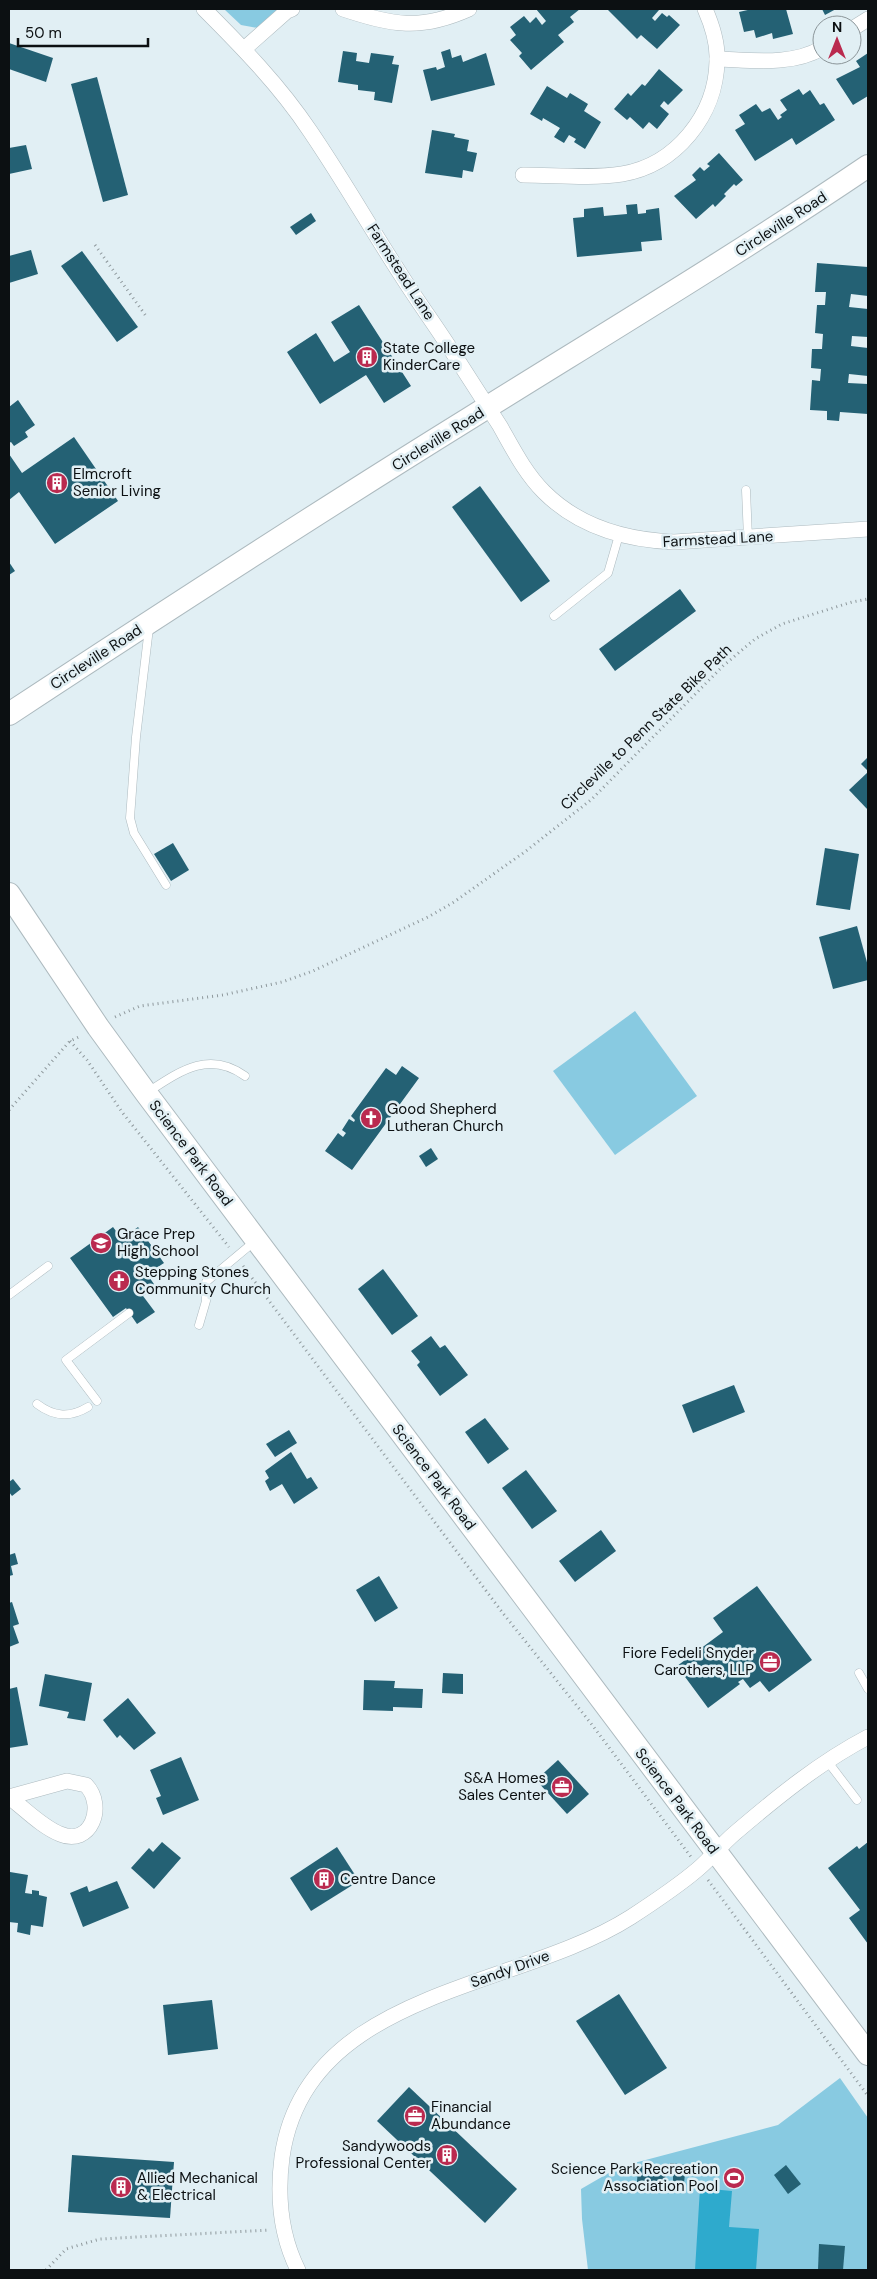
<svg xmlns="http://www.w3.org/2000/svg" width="877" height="2279" font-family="'DM Sans',sans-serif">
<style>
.green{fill:#88cae1}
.water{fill:#2eaacd}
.building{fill:#246174}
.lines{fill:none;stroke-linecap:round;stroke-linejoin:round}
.lane-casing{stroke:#adbabf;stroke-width:9}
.street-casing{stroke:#adbabf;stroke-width:16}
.secondary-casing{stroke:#adbabf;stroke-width:24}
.path{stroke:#8e989c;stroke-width:3;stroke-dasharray:1 4;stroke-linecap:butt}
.lane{stroke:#fff;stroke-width:8}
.street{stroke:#fff;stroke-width:15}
.secondary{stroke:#fff;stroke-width:22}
.labels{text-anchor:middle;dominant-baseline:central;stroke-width:5;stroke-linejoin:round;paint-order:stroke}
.street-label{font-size:15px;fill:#0c1012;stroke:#e1eff4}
.poi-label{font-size:15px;fill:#0c1012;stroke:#e1eff4;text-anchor:start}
</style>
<rect width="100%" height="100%" fill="#e1eff4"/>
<g class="green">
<path d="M224,9H282L258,28L241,25Z"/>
<path d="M635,1011L697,1096L615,1155L553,1071Z"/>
<path d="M840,2078L868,2118V2270H588L582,2219L581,2189L619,2167L778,2125Z"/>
</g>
<path class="water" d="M700,2188L732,2191L729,2227L759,2229L756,2270H695Z"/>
<g class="building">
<path d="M536,9H580L570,17L574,22L558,35L564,42L531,70L519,56L522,53L510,40L516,35L510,27L524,16L530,23L536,17L542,25L546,21Z"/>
<path d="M607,9H657L659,10L652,18L655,21L662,13L667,17L669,15L680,25L657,49L641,35L637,39Z"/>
<path d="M752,9H786L793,34L773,39L772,33L756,38L754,30L744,32L739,12Z"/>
<path d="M822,9H836L825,15Z"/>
<path d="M9,43L53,58L46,82L9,69Z"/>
<path d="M450,49L452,58L461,55L463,62L486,53L495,85L431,101L423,70L436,67L437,70L445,67L441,52Z"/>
<path d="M343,51L357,53L356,61L369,63L371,53L394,56L392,64L399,65L392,103L374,100L375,92L358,90V85L338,82Z"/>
<path d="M868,53V96L853,105L836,79L860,67L856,61Z"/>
<path d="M659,69L683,90L668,105L664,101L660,106L669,114L657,129L649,122L643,129L630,117L627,120L614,109L628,93L631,96L642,84L645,86Z"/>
<path d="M97,77L128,195L103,202L71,84Z"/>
<path d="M547,86L567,98L570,93L588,104L584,111L601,122L585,149L574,142L576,139L569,135L564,143L554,137L560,128L543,118L542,121L530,114Z"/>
<path d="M799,89L803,95L810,90L820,105L824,103L835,120L796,145L792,138L755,161L735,130L745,124L739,115L756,104L762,112L770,108L778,120L782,117L780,115L787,110L780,100Z"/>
<path d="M432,130L455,134L454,137L469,140L467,151L477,153L473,172L463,170L462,178L425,173Z"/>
<path d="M26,145L32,169L9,174V148Z"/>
<path d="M719,153L743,180L736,186L734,184L724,194L726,196L715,207L713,204L696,219L674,196L696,180L692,175L700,167L704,171L710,166L707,164Z"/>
<path d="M637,204L638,214L646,213V210L659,208L662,240L641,242L642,251L577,257L573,218L584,217V209L603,207L604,216L627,214L626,205Z"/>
<path d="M311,213L316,221L296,235L290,227Z"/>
<path d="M31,250L38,274L9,283V256Z"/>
<path d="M82,251L138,327L117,342L61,266Z"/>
<path d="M817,263L868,267V296L851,294L849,307L868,309V337L852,336L851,346L868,348V376L849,374L848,383L868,384V414L840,412L839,421L827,420V411L810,410L812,380L820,381L821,369L811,368L812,349H822L823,334L815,333L817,305H825L826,292H815Z"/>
<path d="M359,305L411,386L384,403L366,375L320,404L287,352L316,333L334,362L350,352L331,322Z"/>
<path d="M18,400L35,425L25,432L28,437L14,446L11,442L9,443V407Z"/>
<path d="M74,437L118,501L55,544L19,492L9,500V454L22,473Z"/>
<path d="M480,486L550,581L521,602L452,507Z"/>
<path d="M9,562L15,571L9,575Z"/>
<path d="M680,589L696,611L615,671L599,649Z"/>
<path d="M868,757V771L861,764Z"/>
<path d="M868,772V810L849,790Z"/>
<path d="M173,843L189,870L171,881L154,854Z"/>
<path d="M825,848L859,854L850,910L816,905Z"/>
<path d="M857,926L868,966V980L833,989L819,937Z"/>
<path d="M402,1066L419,1078L352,1170L325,1151L338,1133L343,1137L346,1133L342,1130L349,1119L354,1122L355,1120L351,1116L386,1068L396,1075Z"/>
<path d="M431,1148L438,1159L426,1167L419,1156Z"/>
<path d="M113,1227L122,1239L138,1227L164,1263L147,1274L156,1287L143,1296L155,1312L137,1324L126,1308L113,1317L70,1258Z"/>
<path d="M383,1269L418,1316L392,1335L358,1289Z"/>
<path d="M431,1336L440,1348L445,1345L468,1375L440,1396L417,1365L420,1362L411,1351Z"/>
<path d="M734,1385L745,1412L693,1433L682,1405Z"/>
<path d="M485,1418L509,1449L488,1464L465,1432Z"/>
<path d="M289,1430L297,1443L275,1457L266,1444Z"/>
<path d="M291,1452L307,1479L311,1477L318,1488L294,1504L282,1484L270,1491L265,1481L269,1478L265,1471Z"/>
<path d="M526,1470L557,1511L532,1529L502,1488Z"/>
<path d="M13,1479L21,1489L12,1496L9,1492V1482Z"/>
<path d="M601,1530L616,1551L575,1582L559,1561Z"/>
<path d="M15,1553L18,1564L11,1566L13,1575L9,1576V1555Z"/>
<path d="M379,1576L398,1608L375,1622L356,1590Z"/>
<path d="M757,1586L812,1660L769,1692L760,1681L750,1688L743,1679L738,1682L740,1684L708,1708L677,1666L723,1632L713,1618Z"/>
<path d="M12,1602L19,1624L13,1626L19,1643L9,1647V1603Z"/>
<path d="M443,1673L463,1674V1694L442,1693Z"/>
<path d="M45,1674L92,1683L85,1721L67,1718L69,1712L39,1706Z"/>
<path d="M364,1680L395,1681L394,1688L423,1689L422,1708L393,1707V1711L363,1710Z"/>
<path d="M17,1687L28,1745L9,1748V1689Z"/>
<path d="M128,1698L156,1733L134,1750L120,1735L117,1738L103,1720Z"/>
<path d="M181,1757L199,1800L163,1815L156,1798L161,1796L150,1770Z"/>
<path d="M558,1760L589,1794L567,1814L536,1780Z"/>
<path d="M162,1842L181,1858L154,1889L131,1868L149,1848L153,1852Z"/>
<path d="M868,1842V1944L849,1918L860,1910L828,1868L857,1846L859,1849Z"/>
<path d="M337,1847L359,1881L311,1911L290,1878Z"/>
<path d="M10,1872L28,1875L25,1893L32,1894V1890L39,1891V1895L47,1897L43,1927L31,1925L30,1935L17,1932L18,1923L9,1922Z"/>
<path d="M117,1881L129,1908L83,1927L70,1893L87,1886L89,1892Z"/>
<path d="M619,1994L667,2068L625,2095L576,2021Z"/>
<path d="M212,2000L218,2049L168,2055L163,2005Z"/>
<path d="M409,2087L517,2189L485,2223L377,2121Z"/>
<path d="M72,2155L174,2162L170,2218L68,2212Z"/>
<path d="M670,2163L686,2165L684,2183L673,2182V2176L668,2175Z"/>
<path d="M786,2165L801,2184L788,2194L774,2175Z"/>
<path d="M638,2166L666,2167L665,2183L637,2182Z"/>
<path d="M819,2244L845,2246L843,2270H818Z"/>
</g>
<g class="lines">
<g class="lane-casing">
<g id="lane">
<path d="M746,490L748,538"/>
<path d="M554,616L608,573L619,535"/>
<path d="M149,628L136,737L130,818L134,833L166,885"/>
<path d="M148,1092C180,1071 209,1050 245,1076"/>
<path d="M9,1295L48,1266"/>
<path d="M199,1325L206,1301V1282L255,1241"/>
<path d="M97,1401L66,1360L129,1313"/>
<path d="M37,1404C54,1417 70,1418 88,1407"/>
<path d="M859,1673L868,1689"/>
<path d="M828,1762L857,1800"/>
</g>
</g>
<g class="street-casing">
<g id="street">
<path d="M204,9C242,47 280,86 310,131C342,178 370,227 401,275C418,302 438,329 455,356C470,379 485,403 500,426C513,449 525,473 544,492C579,527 626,540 674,542L868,529"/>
<path d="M343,9C392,25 420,31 469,9"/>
<path d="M852,29L868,19"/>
<path d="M244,49L287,11L292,9"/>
<path d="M717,59C751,60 792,66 822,48"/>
<path d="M523,175C555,175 590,179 622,174C676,165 716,115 717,61C718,43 712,25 705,9"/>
<path d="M67,1781L86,1785C106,1806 91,1847 60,1834C42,1827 25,1809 9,1797Z"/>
<path d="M298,2270C280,2234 277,2196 282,2157C306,1990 517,1990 631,1917C654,1902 677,1887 698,1869C711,1858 722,1844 735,1833C776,1798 820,1762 868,1737"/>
</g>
</g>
<g class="secondary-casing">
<g id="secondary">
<path d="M9,714C161,614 315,514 470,418C603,335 738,254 868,166"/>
<path d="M9,894L98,1027L146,1093L868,2054"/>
</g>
</g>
<g class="path">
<path d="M95,245L146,316"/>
<path d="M115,1017L140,1006L223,995L282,982L313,971L428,917L454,902L526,851L592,799L723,666L755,639L782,624L852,602L868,599"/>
<path d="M70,1041L87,1060L122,1112L229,1247"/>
<path d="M9,1110L70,1041L81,1036"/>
<path d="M243,1266L502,1612L593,1726L691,1857"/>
<path d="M708,1880L868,2096"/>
<path d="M46,2270L66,2249L100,2239L270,2230"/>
</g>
<use href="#lane" class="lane"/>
<use href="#street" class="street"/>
<use href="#secondary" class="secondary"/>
</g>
<defs>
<g id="building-disc" transform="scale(1.125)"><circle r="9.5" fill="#ba2a4f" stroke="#e1eff4"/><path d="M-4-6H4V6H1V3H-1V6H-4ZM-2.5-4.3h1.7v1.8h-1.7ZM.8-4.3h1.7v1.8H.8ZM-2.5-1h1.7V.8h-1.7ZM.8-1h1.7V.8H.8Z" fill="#fff"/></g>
<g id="church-disc" transform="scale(1.125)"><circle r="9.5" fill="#ba2a4f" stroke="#e1eff4"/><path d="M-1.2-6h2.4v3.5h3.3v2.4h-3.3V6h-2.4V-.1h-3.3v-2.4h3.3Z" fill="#fff"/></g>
<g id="school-disc" transform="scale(1.125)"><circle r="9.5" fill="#ba2a4f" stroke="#e1eff4"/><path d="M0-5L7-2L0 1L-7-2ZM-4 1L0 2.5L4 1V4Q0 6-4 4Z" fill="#fff"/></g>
<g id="office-disc" transform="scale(1.125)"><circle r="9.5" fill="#ba2a4f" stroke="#e1eff4"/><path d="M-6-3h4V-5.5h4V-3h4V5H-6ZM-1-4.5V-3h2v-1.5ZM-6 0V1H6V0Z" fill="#fff"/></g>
<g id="stadium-disc" transform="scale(1.125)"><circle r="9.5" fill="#ba2a4f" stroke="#e1eff4"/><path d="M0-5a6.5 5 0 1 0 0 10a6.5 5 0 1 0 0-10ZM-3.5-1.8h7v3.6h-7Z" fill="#fff"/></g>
</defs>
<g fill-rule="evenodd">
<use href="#building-disc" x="367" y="357"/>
<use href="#building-disc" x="57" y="483"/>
<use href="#church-disc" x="371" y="1118"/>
<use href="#school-disc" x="101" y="1243"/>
<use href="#church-disc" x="119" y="1281"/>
<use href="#office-disc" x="770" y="1662"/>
<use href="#office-disc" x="562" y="1787"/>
<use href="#building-disc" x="324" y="1879"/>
<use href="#office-disc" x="415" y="2116"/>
<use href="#building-disc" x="447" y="2155"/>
<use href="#stadium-disc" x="734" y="2178"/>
<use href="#building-disc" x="121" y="2187"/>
</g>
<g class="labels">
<g class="street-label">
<text transform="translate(781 224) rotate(-33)">Circleville Road</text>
<text transform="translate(401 272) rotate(57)">Farmstead Lane</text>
<text transform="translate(438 439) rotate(-32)">Circleville Road</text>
<text transform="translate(718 539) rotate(-3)">Farmstead Lane</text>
<text transform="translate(96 657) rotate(-33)">Circleville Road</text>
<text transform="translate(646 727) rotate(-44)">Circleville to Penn State Bike Path</text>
<text transform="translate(191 1153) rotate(53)">Science Park Road</text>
<text transform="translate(434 1477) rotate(53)">Science Park Road</text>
<text transform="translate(677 1801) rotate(53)">Science Park Road</text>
<text transform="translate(510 1969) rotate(-20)">Sandy Drive</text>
</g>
<g class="poi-label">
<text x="383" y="348">State College<tspan x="383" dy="17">KinderCare</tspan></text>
<text x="73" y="474">Elmcroft<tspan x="73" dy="17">Senior Living</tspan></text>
<text x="387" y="1109">Good Shepherd<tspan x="387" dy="17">Lutheran Church</tspan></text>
<text x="117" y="1234">Grace Prep<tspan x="117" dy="17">High School</tspan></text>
<text x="135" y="1272">Stepping Stones<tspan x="135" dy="17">Community Church</tspan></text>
<text x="754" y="1653" text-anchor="end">Fiore Fedeli Snyder<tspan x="754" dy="17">Carothers, LLP</tspan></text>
<text x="546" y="1778" text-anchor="end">S&amp;A Homes<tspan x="546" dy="17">Sales Center</tspan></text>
<text x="340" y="1879">Centre Dance</text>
<text x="431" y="2107">Financial<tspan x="431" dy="17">Abundance</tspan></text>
<text x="431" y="2146" text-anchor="end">Sandywoods<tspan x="431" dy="17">Professional Center</tspan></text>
<text x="718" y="2169" text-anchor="end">Science Park Recreation<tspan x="718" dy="17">Association Pool</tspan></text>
<text x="137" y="2178">Allied Mechanical<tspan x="137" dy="17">&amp; Electrical</tspan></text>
</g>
</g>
<rect width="877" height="2279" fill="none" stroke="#0c1012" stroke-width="20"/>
<g transform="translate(837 40)"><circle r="24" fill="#e1eff4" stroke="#8c969a"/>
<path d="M0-4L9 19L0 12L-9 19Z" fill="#ba2a4f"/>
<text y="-8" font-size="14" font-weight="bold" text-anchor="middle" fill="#0c1012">N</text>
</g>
<path d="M18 38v8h130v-8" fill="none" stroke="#0c1012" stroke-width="2.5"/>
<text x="25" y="38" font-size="15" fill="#0c1012" stroke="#e1eff4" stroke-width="4" paint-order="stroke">50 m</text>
</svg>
